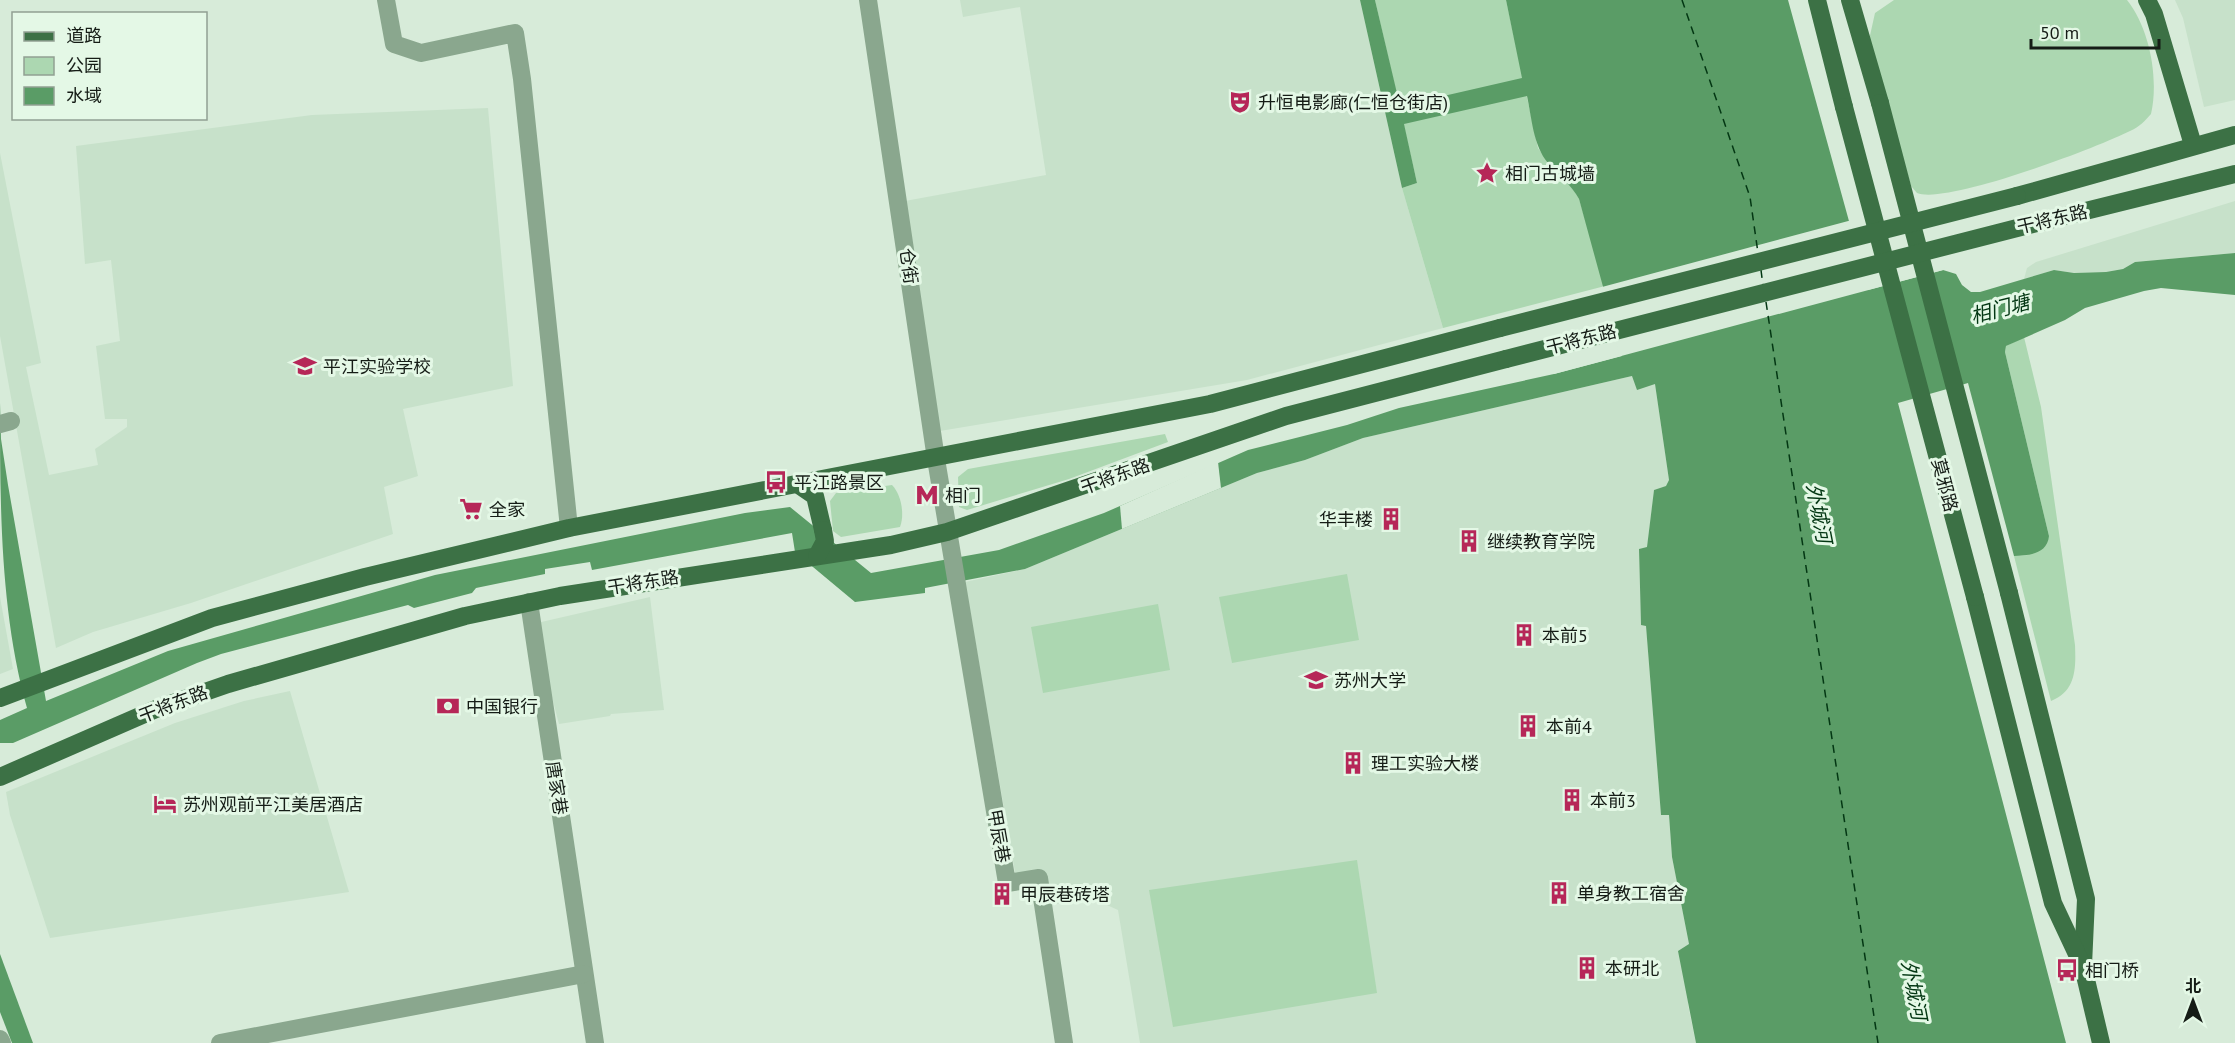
<svg xmlns="http://www.w3.org/2000/svg" width="2235" height="1043" font-family="'PT Sans','Noto Sans SC',sans-serif">
<style>
.built{fill:#c7e1ca}
.green{fill:#acd7b1}
.water{fill:#5a9c66}
.pier{fill:#d7ebd9}
.lines{fill:none;stroke-linecap:round;stroke-linejoin:round}
.ferry{stroke:#033713;stroke-width:1.5;stroke-dasharray:8 6;stroke-linecap:butt}
.minor{stroke:#8aa78e;stroke-width:18}
.major{stroke:#3c7145;stroke-width:18}
.major-bridge{stroke:#3c7145;stroke-width:18}
.labels{text-anchor:middle;dominant-baseline:central;stroke-width:6;stroke-linejoin:round;paint-order:stroke}
.poi-label{font-size:18px;fill:#151c16;stroke:#e4f8e6;text-anchor:start}
.street-label{font-size:18px;fill:#151c16;stroke:#e4f8e6}
.water-label{font-size:20px;font-style:italic;fill:#033713;stroke:#e4f8e6}
</style>
<rect width="100%" height="100%" fill="#d7ebd9"/>
<g class="built">
<path d="M960,0H1360L1402,188L1443,328L1247,380L940,431L905,201L1046,175L1020,7L963,17Z"/>
<path d="M2175,0H2235V100L2204,107L2183,18Z"/>
<path d="M488,108L513,386L403,409L418,476L384,487L393,534L191,603L93,632L56,648L0,336V153L41,363L26,367L49,475L98,465L95,449L127,427V419H105L96,346L120,341L111,260L85,264L76,146L312,115Z"/>
<path d="M2235,201V253L2135,262L2123,269L2106,272L2074,273L2054,270L2024,279L2027,268L2036,262Z"/>
<path d="M1632,376L1655,384L1669,480L1667,486L1654,490L1647,548L1639,549L1641,625H1646L1661,815H1669L1672,857L1689,944L1688,1005L1696,1043H1140L1118,910L1089,897L1052,905L1044,873L1016,878L965,582L1025,569L1257,473L1305,460L1363,438Z"/>
<path d="M0,597L13,669L0,674Z"/>
<path d="M650,597L664,710L611,714L610,716L559,724L537,640V623Z"/>
<path d="M290,691L349,892L50,938L10,815L6,792L175,723L244,701Z"/>
</g>
<g class="green">
<path d="M1375,0H1506L1538,148C1550,166 1569,179 1579,199L1605,286L1443,328L1402,188L1417,183Z"/>
<path d="M1894,0H2127C2150,29 2159,79 2151,114C2145,121 2139,127 2130,131C2096,148 1947,205 1917,193L1911,186L1869,40L1875,13Z"/>
<path d="M2024,337L2041,407L2075,645C2076,669 2076,691 2051,701L2014,556L2028,555L2049,536L2005,352L2006,346Z"/>
<path d="M1165,434L1168,442L1069,479L967,510L959,507L958,477L968,469Z"/>
<path d="M892,485C901,494 905,514 900,527L841,537L833,531L830,501L836,493Z"/>
<path d="M1347,574L1359,640L1232,663L1219,597Z"/>
<path d="M1158,604L1170,670L1043,693L1031,627Z"/>
<path d="M1357,860L1377,993L1173,1027L1149,890Z"/>
</g>
<g class="water">
<path d="M1360,0H1375L1400,106L1522,78L1506,0H1788L1868,290L1943,270L1956,274L1962,285L1971,292H1980L2054,270L2074,273L2106,272L2123,269L2135,262L2235,253V295L2161,288L2144,291L2085,308L2065,320L2006,346L2005,352L2049,536C2047,555 2028,555 2014,556L1968,383L1898,403L2066,1043H1696L1678,951L1689,944L1672,857L1669,815H1661L1646,626L1641,625L1639,549L1647,547L1654,490L1666,486L1669,480L1655,384L1637,390L1632,376L1363,438L1305,460L1257,473L1025,569L925,588V593L855,602L795,552L792,533L592,570L590,562L545,569V574L476,588L472,593L414,608L408,605L221,654L197,663L13,743H0V720L27,708C0,612 0,505 0,403L1,439L8,485L46,701L168,651L435,575L745,513L790,507L871,573L999,550L1104,513L1248,450L1347,425L1399,408L1554,374L1622,356L1579,199C1571,184 1559,176 1548,163C1533,145 1532,119 1527,96L1404,124L1417,183L1402,188Z"/>
<path d="M0,954L33,1043H12L0,1012Z"/>
</g>
<g class="pier">
<path d="M1852,220L1870,286L1942,267L1947,269L1554,374L1553,371L1619,354L1602,287Z"/>
<path d="M1218,462L1221,488L1122,529L1120,506Z"/>
</g>
<g class="lines">
<g class="ferry">
<path d="M1682,0L1750,197L1758,253"/>
<path d="M1761,270L1763,286"/>
<path d="M1766,302L1878,1043"/>
</g>
<g class="minor">
<path d="M386,0L394,44L421,53L515,33L522,79L569,528"/>
<path d="M868,0L936,459L1007,883L1039,878L1064,1043"/>
<path d="M0,424L11,421"/>
<path d="M529,602L595,1043"/>
<path d="M0,1039L2,1043"/>
<path d="M220,1043L584,974"/>
</g>
<g class="major">
<path d="M1817,0L1844,107"/>
<path d="M1850,0L1880,103"/>
<path d="M2147,0L2154,14L2193,145"/>
<path d="M2017,196L2235,135"/>
<path d="M2025,226L2235,174"/>
<path d="M799,485L815,496L823,530"/>
<path d="M2009,593L2086,899L2083,965"/>
<path d="M1975,597L2053,903L2083,967L2101,1043"/>
<path d="M0,698L212,618L365,577L569,528L1210,404L1500,328"/>
<path d="M0,777L156,709L228,684L465,616L560,596L891,545L947,532L1286,416L1506,359"/>
</g>
<g class="major-bridge">
<path d="M1880,103L2009,593"/>
<path d="M1844,107L1975,597"/>
<path d="M1500,328L2017,196"/>
<path d="M1506,359L2025,226"/>
<path d="M817,556L825,541L823,530"/>
</g>
</g>
<defs>
<g id="theatre-bare" transform="scale(1.8)"><path d="M-5-5.5Q0-4 5-5.5V0Q5 5 0 6Q-5 5-5 0ZM-3.3-2.5H-1v1.5H-3.3ZM1-2.5H3.3v1.5H1ZM-2.8 1Q0 5.5 2.8 1Z" fill="#b62758" stroke="#e4f8e6" stroke-width="2.5" paint-order="stroke"/></g>
<g id="sight-bare" transform="scale(1.8)"><path d="M0-6L1.8-2.2L6-1.7L2.9 1.2L3.7 5.4L0 3.3L-3.7 5.4L-2.9 1.2L-6-1.7L-1.8-2.2Z" fill="#b62758" stroke="#e4f8e6" stroke-width="2.5" paint-order="stroke"/></g>
<g id="school-bare" transform="scale(1.8)"><path d="M0-5L7-2L0 1L-7-2ZM-4 1L0 2.5L4 1V4Q0 6-4 4Z" fill="#b62758" stroke="#e4f8e6" stroke-width="2.5" paint-order="stroke"/></g>
<g id="bus-bare" transform="scale(1.8)"><path d="M-5-6H5V4H4V6H2V4H-2V6H-4V4H-5ZM-3.5-4V0h7V-4ZM-3.5 1.2v1.5H-2V1.2ZM2 1.2v1.5H3.5V1.2Z" fill="#b62758" stroke="#e4f8e6" stroke-width="2.5" paint-order="stroke"/></g>
<g id="metro-bare" transform="scale(1.8)"><path d="M-5.5 5V-5H-3L0 0L3-5H5.5V5H3V-.5L0 4L-3-.5V5Z" fill="#b62758" stroke="#e4f8e6" stroke-width="2.5" paint-order="stroke"/></g>
<g id="supermarket-bare" transform="scale(1.8)"><path d="M-6-5.5h2.5l.6 2H6L4.5 2H-2.5L-4.4-4H-6ZM-1.5 3.2a1.3 1.3 0 1 0 .1 0ZM3 3.2a1.3 1.3 0 1 0 .1 0Z" fill="#b62758" stroke="#e4f8e6" stroke-width="2.5" paint-order="stroke"/></g>
<g id="building-bare" transform="scale(1.8)"><path d="M-4-6H4V6H1V3H-1V6H-4ZM-2.5-4.3h1.7v1.8h-1.7ZM.8-4.3h1.7v1.8H.8ZM-2.5-1h1.7V.8h-1.7ZM.8-1h1.7V.8H.8Z" fill="#b62758" stroke="#e4f8e6" stroke-width="2.5" paint-order="stroke"/></g>
<g id="university-bare" transform="scale(1.8)"><path d="M0-5L7-2L0 1L-7-2ZM-4 1L0 2.5L4 1V4Q0 6-4 4Z" fill="#b62758" stroke="#e4f8e6" stroke-width="2.5" paint-order="stroke"/></g>
<g id="bank-bare" transform="scale(1.8)"><path d="M-6-4H6V4H-6ZM0-2.3a2.3 2.3 0 1 0 0 4.6a2.3 2.3 0 1 0 0-4.6Z" fill="#b62758" stroke="#e4f8e6" stroke-width="2.5" paint-order="stroke"/></g>
<g id="hotel-bare" transform="scale(1.8)"><path d="M-6-4.5h1.5V1H6V5H4.5V3h-9V5H-6ZM-4 0a1.8 1.8 0 1 1 3.6 0ZM.5 0V-2.5h3Q6-2.5 6 0Z" fill="#b62758" stroke="#e4f8e6" stroke-width="2.5" paint-order="stroke"/></g>
</defs>
<g fill-rule="evenodd">
<use href="#theatre-bare" x="1240" y="102"/>
<use href="#sight-bare" x="1487" y="173"/>
<use href="#school-bare" x="305" y="366"/>
<use href="#bus-bare" x="776" y="482"/>
<use href="#metro-bare" x="927" y="495"/>
<use href="#supermarket-bare" x="471" y="509"/>
<use href="#building-bare" x="1391" y="519"/>
<use href="#building-bare" x="1469" y="541"/>
<use href="#building-bare" x="1524" y="635"/>
<use href="#university-bare" x="1316" y="680"/>
<use href="#bank-bare" x="448" y="706"/>
<use href="#building-bare" x="1528" y="726"/>
<use href="#building-bare" x="1353" y="763"/>
<use href="#building-bare" x="1572" y="800"/>
<use href="#hotel-bare" x="165" y="804"/>
<use href="#building-bare" x="1559" y="893"/>
<use href="#building-bare" x="1002" y="894"/>
<use href="#building-bare" x="1587" y="968"/>
<use href="#bus-bare" x="2067" y="970"/>
</g>
<g class="labels">
<g class="poi-label">
<text x="1258" y="102">升恒电影廊(仁恒仓街店)</text>
<text x="1505" y="173">相门古城墙</text>
<text x="323" y="366">平江实验学校</text>
<text x="794" y="482">平江路景区</text>
<text x="945" y="495">相门</text>
<text x="489" y="509">全家</text>
<text x="1373" y="519" text-anchor="end">华丰楼</text>
<text x="1487" y="541">继续教育学院</text>
<text x="1542" y="635">本前5</text>
<text x="1334" y="680">苏州大学</text>
<text x="466" y="706">中国银行</text>
<text x="1546" y="726">本前4</text>
<text x="1371" y="763">理工实验大楼</text>
<text x="1590" y="800">本前3</text>
<text x="183" y="804">苏州观前平江美居酒店</text>
<text x="1577" y="893">单身教工宿舍</text>
<text x="1020" y="894">甲辰巷砖塔</text>
<text x="1605" y="968">本研北</text>
<text x="2085" y="970">相门桥</text>
</g>
<g class="street-label">
<text transform="translate(2052 219) rotate(-13)">干将东路</text>
<text transform="translate(909 266) rotate(82)">仓街</text>
<text transform="translate(1581 339) rotate(-14)">干将东路</text>
<text transform="translate(1115 476) rotate(-20)">干将东路</text>
<text transform="translate(1945 485) rotate(75)">莫邪路</text>
<text transform="translate(643 582) rotate(-9)">干将东路</text>
<text transform="translate(173 704) rotate(-21)">干将东路</text>
<text transform="translate(557 788) rotate(81)">唐家巷</text>
<text transform="translate(999 836) rotate(80)">甲辰巷</text>
</g>
<g class="water-label">
<text transform="translate(2000 309) rotate(-15)">相门塘</text>
<text transform="translate(1819 513) rotate(79)">外城河</text>
<text transform="translate(1914 990) rotate(79)">外城河</text>
</g>
</g>
<rect x="12" y="12" width="195" height="108" fill="#e4f8e6" stroke="#91a093" stroke-width="1.5"/>
<rect x="24" y="32" width="30" height="9" fill="#3c7145" stroke="#91a093" stroke-width="1.5"/>
<text x="66" y="42" font-size="18" fill="#151c16">道路</text>
<rect x="24" y="57" width="30" height="18" fill="#acd7b1" stroke="#91a093" stroke-width="1.5"/>
<text x="66" y="72" font-size="18" fill="#151c16">公园</text>
<rect x="24" y="87" width="30" height="18" fill="#5a9c66" stroke="#91a093" stroke-width="1.5"/>
<text x="66" y="102" font-size="18" fill="#151c16">水域</text>
<g transform="translate(2193 1001)" stroke="#e4f8e6" stroke-width="4.5" paint-order="stroke">
<path d="M0-4.5L10 22L0 15L-10 22Z" fill="#151c16"/>
<text y="-9" font-size="16" font-weight="bold" text-anchor="middle" fill="#151c16">北</text>
</g>
<path d="M2031 39v9h128v-9" fill="none" stroke="#151c16" stroke-width="3"/>
<text x="2040" y="39" font-size="18" fill="#151c16" stroke="#e4f8e6" stroke-width="4.5" paint-order="stroke">50 m</text>
</svg>
